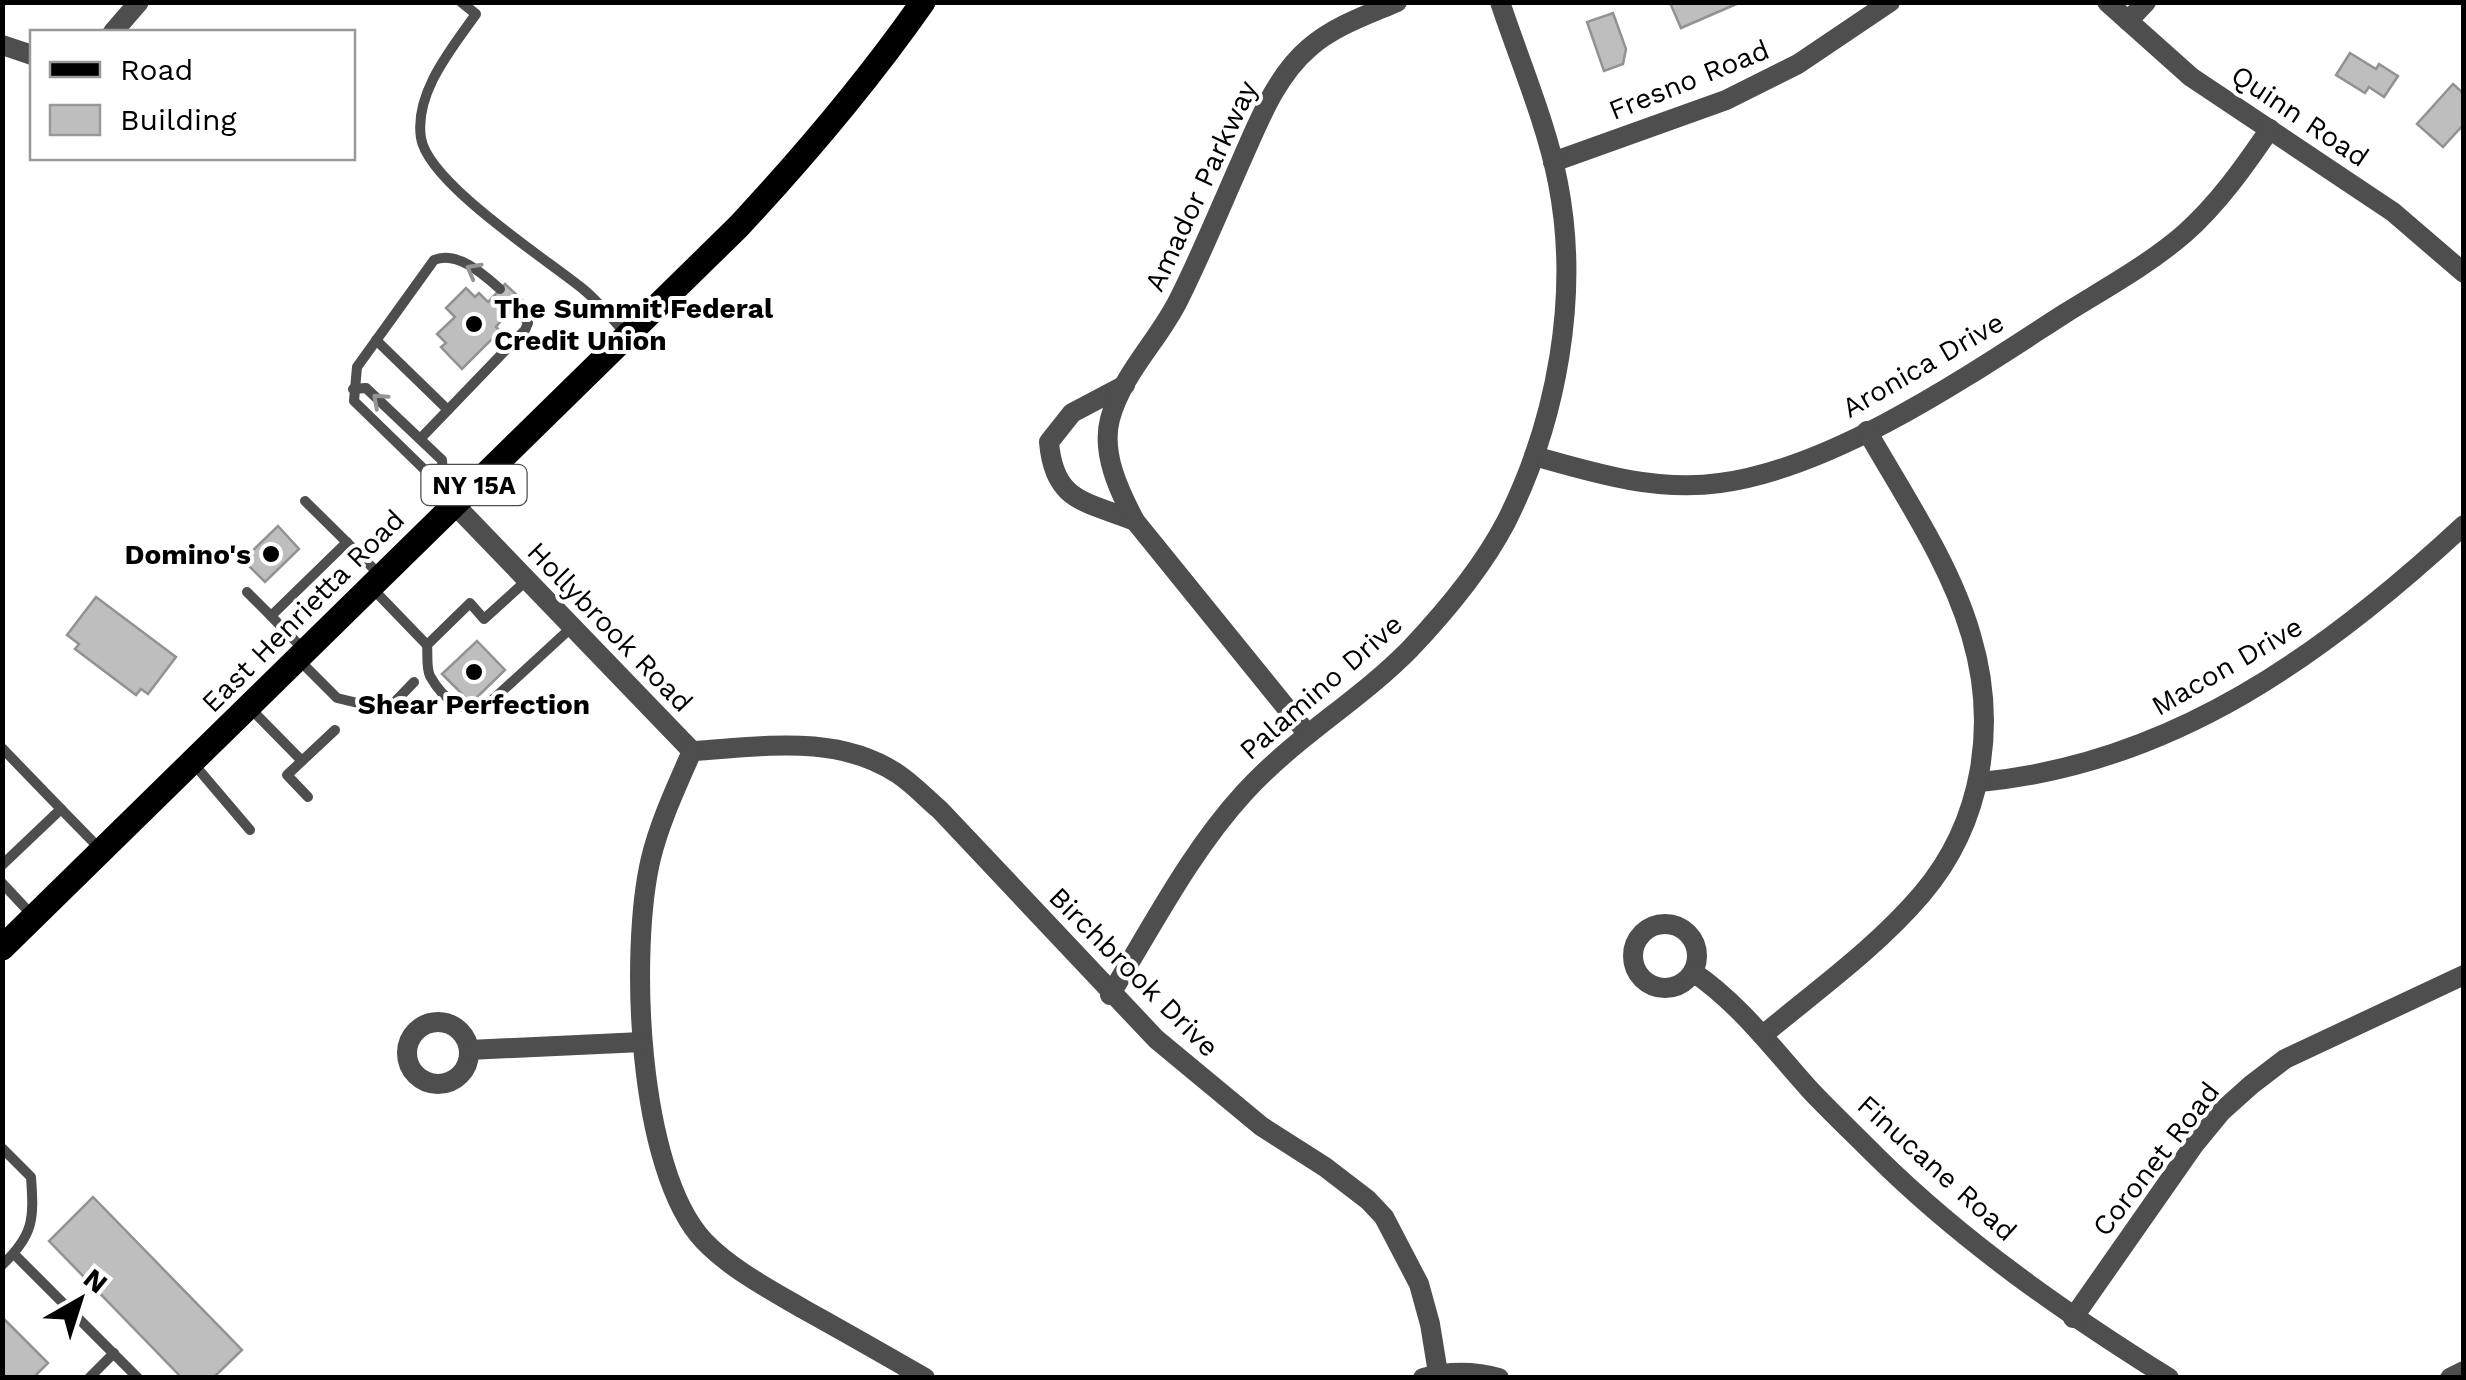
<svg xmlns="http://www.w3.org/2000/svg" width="2466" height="1380" font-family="'Work Sans',sans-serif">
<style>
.building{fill:#bebebe;stroke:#929292;stroke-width:2.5}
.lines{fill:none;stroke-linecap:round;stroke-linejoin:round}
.lane{stroke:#4e4e4e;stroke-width:10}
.street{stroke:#4e4e4e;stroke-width:20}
.primary{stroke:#000;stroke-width:25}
.oneway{stroke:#959595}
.poi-dot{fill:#000;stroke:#fff;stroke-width:4}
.labels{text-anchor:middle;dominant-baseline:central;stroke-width:8;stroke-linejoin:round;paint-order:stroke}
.shield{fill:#fff;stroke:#4c4c4c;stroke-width:2.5}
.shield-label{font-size:25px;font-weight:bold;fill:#000}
.street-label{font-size:28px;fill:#000;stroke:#fff}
.poi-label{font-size:28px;font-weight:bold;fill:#000;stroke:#fff;text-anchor:start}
</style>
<rect width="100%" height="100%" fill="#fff"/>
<g class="building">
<path d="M1676,2H1741L1681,28L1671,5Z"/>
<path d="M1613,13L1626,49L1623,64L1604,71L1587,22Z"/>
<path d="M2350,53L2376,69L2379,64L2398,76L2384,97L2369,87L2365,93L2336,75Z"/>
<path d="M2453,84L2464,94V124L2443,147L2417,124Z"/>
<path d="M505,284L522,300L503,318L496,327L500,331L462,369L441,347L446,343L437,334L455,317L446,308L466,288L475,297L479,293L488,302Z"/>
<path d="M278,526L299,549L265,582L243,560Z"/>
<path d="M96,597L176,657L148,694L141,689L136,695L75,649L79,644L67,635Z"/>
<path d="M477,641L505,670L471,703L442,674Z"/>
<path d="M93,1197L242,1350L213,1378H182L49,1241Z"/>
<path d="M2,1317L48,1363L33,1378H2Z"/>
</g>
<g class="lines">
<g class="lane">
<path d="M461,2L476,14C452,48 414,93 421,138C428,183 546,259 583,289C599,302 612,319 626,334"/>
<path d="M376,340L448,410"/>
<path d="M353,389L366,388L442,460L443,474L461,494"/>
<path d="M421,438L525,330L528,323L516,305"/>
<path d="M443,474H429L354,401L357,367L434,260C457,250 484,275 500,289"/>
<path d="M305,501L379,574"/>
<path d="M371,587L427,645L470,603L484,619L527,580"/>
<path d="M247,592L271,616L347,542"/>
<path d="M271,616L305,651"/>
<path d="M427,645C428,654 426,668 430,676C443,699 463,716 488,704L572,627"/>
<path d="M298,659L337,698L387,710L414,682"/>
<path d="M249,707L302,761"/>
<path d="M2,748L61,809"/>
<path d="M193,763L250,830"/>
<path d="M308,797L287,775L335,730"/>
<path d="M2,865L61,809L101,850"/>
<path d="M2,883L32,915"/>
<path d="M2,1148L31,1177C34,1219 34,1235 2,1265"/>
<path d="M14,1254L138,1378"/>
<path d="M89,1378L114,1353"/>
</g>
<g class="street">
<path d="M2107,2L2191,77L2393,212L2464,273"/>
<path d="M2128,21L2146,2"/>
<path d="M113,32L139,2"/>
<path d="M2,45L32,55"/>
<path d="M1553,162L1726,100L1798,64L1890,2"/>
<path d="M1125,385L1072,413L1049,442C1054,502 1085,501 1135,521"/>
<path d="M1534,456C1594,473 1656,492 1720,483C1834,468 1968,376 2064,314C2104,289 2148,265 2184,234C2218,204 2244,167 2270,129"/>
<path d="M454,504L692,751"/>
<path d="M1306,732L1135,521C1119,491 1101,453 1110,419C1122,374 1159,340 1179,299C1202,253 1221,206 1242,159C1259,121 1276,76 1309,48C1334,26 1367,15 1397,2"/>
<path d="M692,751C762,747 836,733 898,774C913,784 926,798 940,810L1156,1039L1261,1126L1325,1167L1368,1200L1384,1217L1419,1284L1430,1324L1438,1373"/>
<path d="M692,751C677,786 660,821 651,858C629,950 637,1170 704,1241C732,1270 771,1290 805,1310C845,1332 885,1355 925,1378"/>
<path d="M1980,782C2173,764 2326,653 2464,525"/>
<circle cx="1665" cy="956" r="32"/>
<path d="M1693,972C1740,1004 1773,1049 1811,1091C1832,1113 1854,1134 1876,1156C1963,1242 2065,1313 2169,1378"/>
<path d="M1110,995C1152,927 1190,852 1244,793C1295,737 1359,701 1410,649C1446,611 1482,568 1506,522C1557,421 1580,295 1558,183C1547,125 1519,59 1500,2"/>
<circle cx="438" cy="1053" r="31"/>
<path d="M1763,1035C1817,990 1876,948 1922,894C1983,822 1998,725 1971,635C1950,563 1904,496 1867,431"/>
<path d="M469,1050L642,1042"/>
<path d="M2073,1318L2194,1145L2222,1111L2251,1085L2285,1059L2464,975"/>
<path d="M1423,1378C1447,1371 1475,1371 1499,1378"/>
<path d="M2450,1378L2464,1371"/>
</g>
<path class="primary" d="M2,948L739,226C805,155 867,82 923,2"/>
</g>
<defs><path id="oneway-chevron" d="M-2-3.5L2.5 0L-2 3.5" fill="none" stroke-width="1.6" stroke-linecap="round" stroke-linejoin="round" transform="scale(2.5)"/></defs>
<g class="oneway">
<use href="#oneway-chevron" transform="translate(473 270) rotate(-151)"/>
<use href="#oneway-chevron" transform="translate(379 400) rotate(-138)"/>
</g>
<g class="poi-dot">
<circle cx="474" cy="324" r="10"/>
<circle cx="271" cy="554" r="10"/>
<circle cx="474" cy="672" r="10"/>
</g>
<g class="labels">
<rect class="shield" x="421.5" y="465" width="105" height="40" rx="8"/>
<g class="shield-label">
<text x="474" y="485">NY 15A</text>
</g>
<g class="street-label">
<text transform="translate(1689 80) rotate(-22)">Fresno Road</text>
<text transform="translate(2300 116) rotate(34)">Quinn Road</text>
<text transform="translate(1201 186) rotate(-65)">Amador Parkway</text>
<text transform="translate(1923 365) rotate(-30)">Aronica Drive</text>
<text transform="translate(303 611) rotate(-45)">East Henrietta Road</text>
<text transform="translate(610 627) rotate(46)">Hollybrook Road</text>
<text transform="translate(2227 666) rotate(-30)">Macon Drive</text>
<text transform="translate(1321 687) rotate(-41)">Palamino Drive</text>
<text transform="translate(1134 972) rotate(45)">Birchbrook Drive</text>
<text transform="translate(2156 1159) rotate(-52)">Coronet Road</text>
<text transform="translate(1937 1168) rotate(42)">Finucane Road</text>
</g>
<g class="poi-label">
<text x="494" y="308">The Summit Federal<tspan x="494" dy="32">Credit Union</tspan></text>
<text x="251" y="554" text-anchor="end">Domino's</text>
<text x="474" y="704" text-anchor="middle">Shear Perfection</text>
</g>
</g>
<rect width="2466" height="1380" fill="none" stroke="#000000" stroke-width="10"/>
<rect x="30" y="30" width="325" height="130" fill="#ffffff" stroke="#999999" stroke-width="2.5"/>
<rect x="50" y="62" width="50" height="15" fill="#000000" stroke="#999999" stroke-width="2.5"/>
<text x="120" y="80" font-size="30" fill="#000000">Road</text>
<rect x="50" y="105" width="50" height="30" fill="#bebebe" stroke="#999999" stroke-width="2.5"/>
<text x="120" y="130" font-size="30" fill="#000000">Building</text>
<g transform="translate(80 1300) rotate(39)" stroke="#ffffff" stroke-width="8" paint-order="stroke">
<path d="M0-8L18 38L0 25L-18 38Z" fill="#000000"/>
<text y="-15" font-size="28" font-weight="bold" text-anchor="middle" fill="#000000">N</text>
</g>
</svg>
